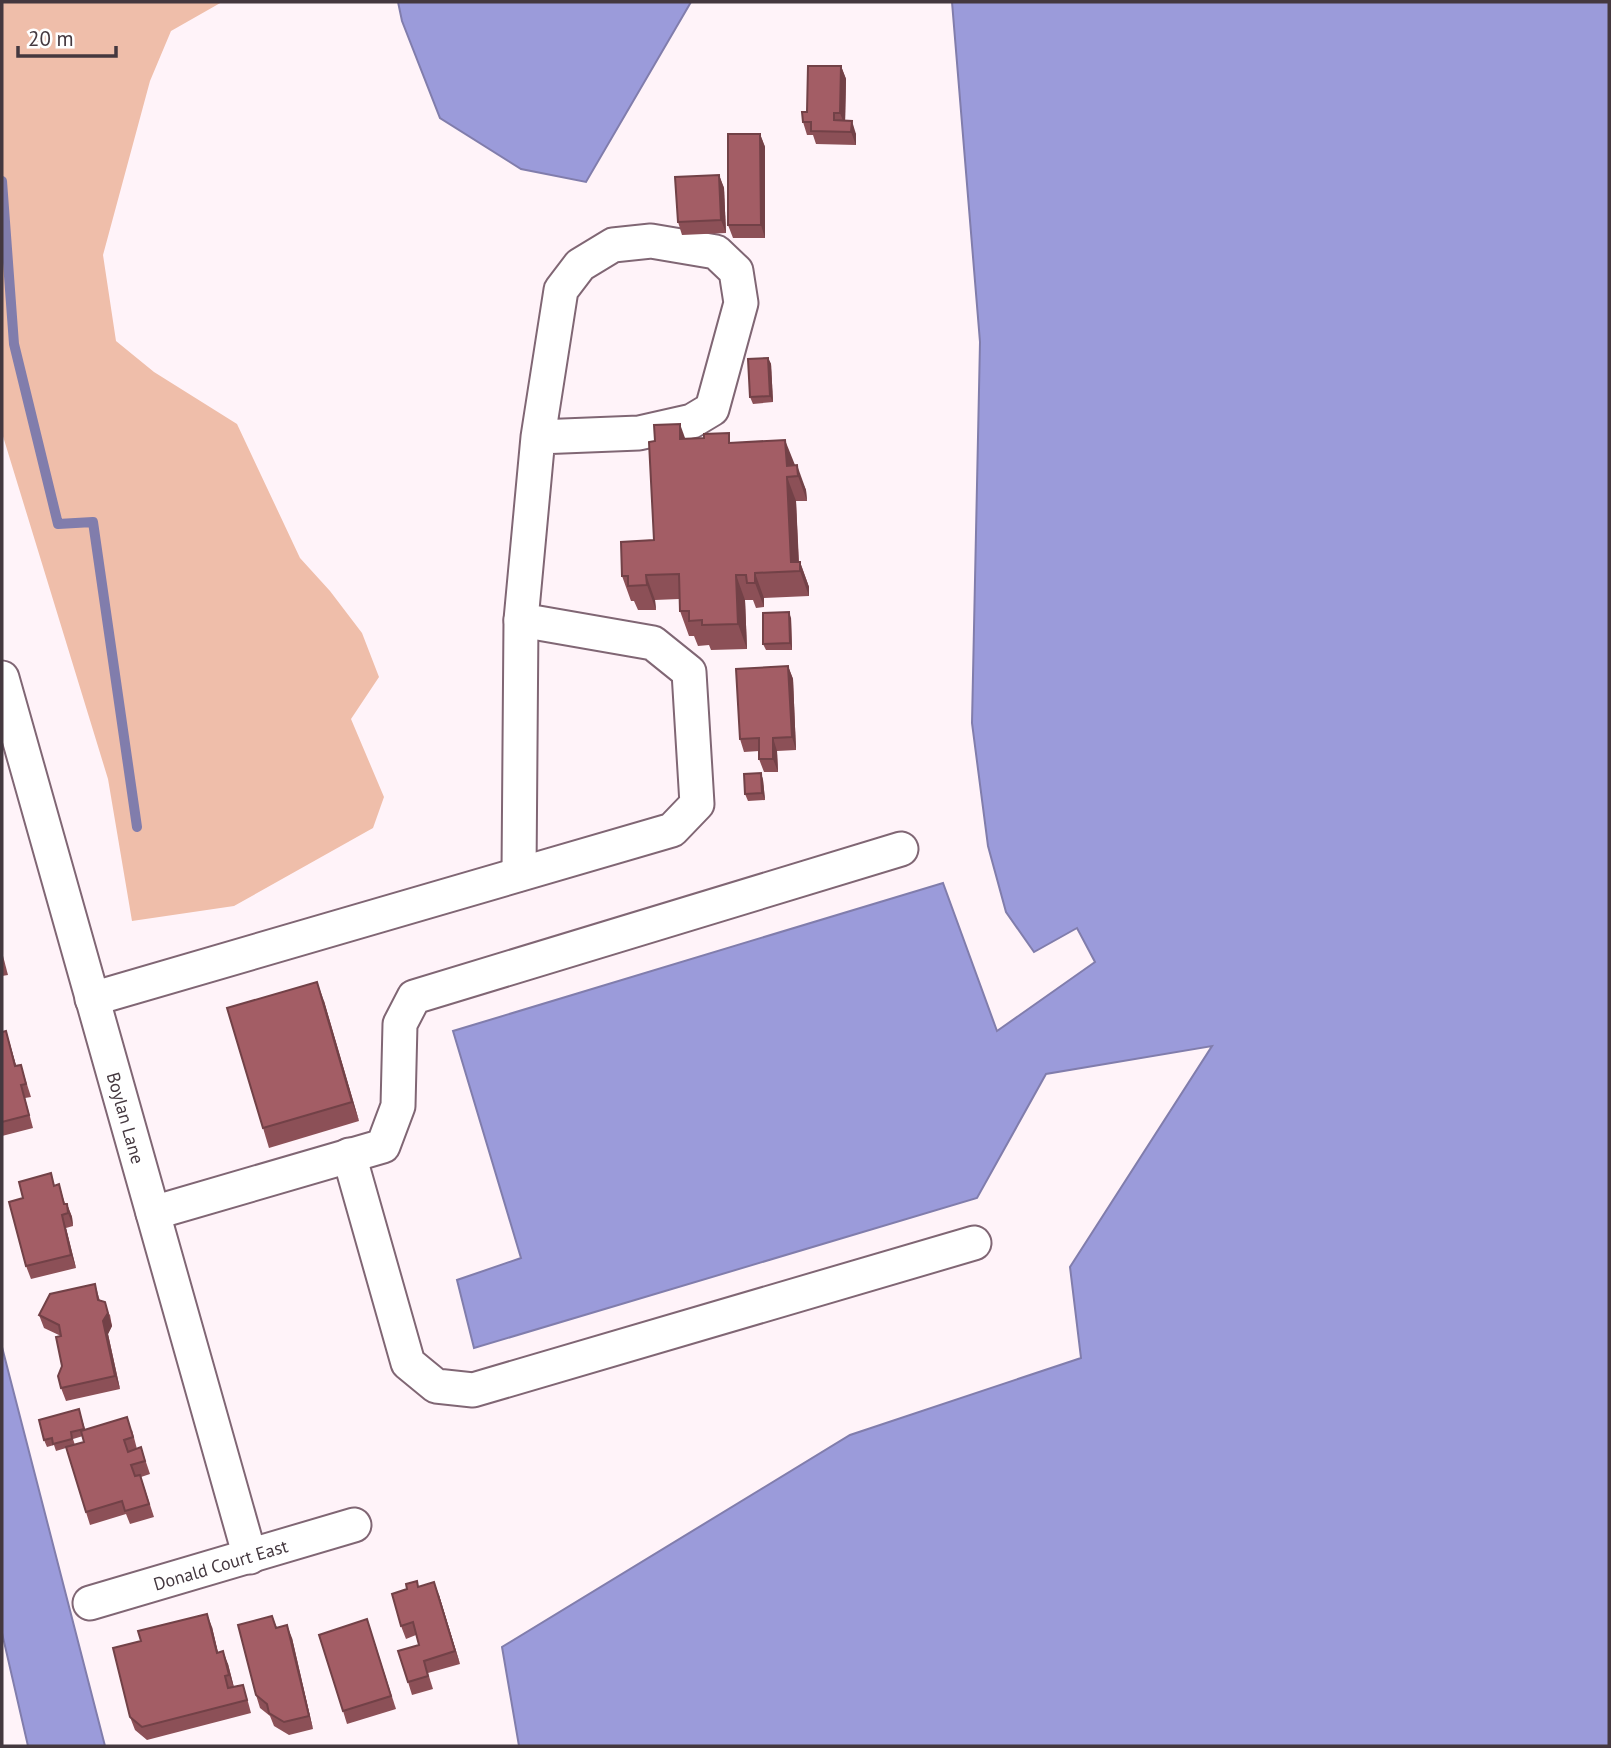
<svg xmlns="http://www.w3.org/2000/svg" width="1611" height="1748" font-family="'PT Sans',sans-serif">
<style>
.green{fill:#efbeaa}
.water{fill:#9b9bda;stroke:#817dac;stroke-width:2}
.lines{fill:none;stroke-linecap:round;stroke-linejoin:round}
.stream{stroke:#817dac;stroke-width:10}
.minor-casing{stroke:#806674;stroke-width:37}
.minor{stroke:#fff;stroke-width:33}
.wall{fill:#8c5057;fill-rule:evenodd}
.shaded-wall{fill:#724147}
.building{fill:#a35d65;stroke:#724147;stroke-width:2}
.labels{text-anchor:middle;dominant-baseline:central;stroke-width:7;stroke-linejoin:round;paint-order:stroke}
.street-label{font-size:18px;fill:#44383f;stroke:#fff}
</style>
<rect width="100%" height="100%" fill="#fff3f9"/>
<path class="green" d="M2,2H222L171,31L150,81L103,255L116,341L154,372L237,424L300,558L330,591L362,633L379,677L351,719L384,797L373,828L234,906L132,921L108,779L2,433Z"/>
<g class="water">
<path d="M398,2H691L586,182L521,169L440,118L402,21Z"/>
<path d="M952,2H1609V1746H519L502,1647L850,1435L1081,1358L1070,1267L1212,1046L1046,1074L977,1198L474,1348L457,1280L521,1258L453,1031L943,883L997,1031L1095,962L1077,928L1034,952L1006,912L988,846L972,723L980,342Z"/>
<path d="M2,1347L105,1746H28L2,1633Z"/>
</g>
<g class="lines">
<path class="stream" d="M2,181L14,344L58,524L93,522L137,827"/>
<g class="minor-casing">
<g id="minor">
<path id="s1" d="M2,678L250,1557"/>
<path d="M519,874L521,620"/>
<path d="M92,999L672,830L697,804L689,672L653,643L521,620L538,437L561,290L580,265L613,245L651,241L716,252L736,271L741,303L712,409L692,421L639,433L538,437"/>
<path d="M349,1155L408,1363L436,1386L473,1390L974,1243"/>
<path d="M153,1213L383,1146L398,1106L400,1024L414,997L901,849"/>
<path id="s2" d="M90,1603L354,1525"/>
</g>
</g>
<use href="#minor" class="minor"/>
</g>
<g class="wall">
<path d="M841,66L846,79L845,121L856,134V145L816,144L813,135H807L803,122L807,112Z"/>
<path d="M760,134L765,147V238H733L728,225Z"/>
<path d="M719,175L724,188L726,233L682,235L678,222Z"/>
<path d="M768,358L771,364L773,402L753,404L750,397Z"/>
<path d="M685,439L732,443L795,466L806,490L807,501H796L799,562H800L809,587V596L764,598V607L756,608L753,600H745L747,649L711,650L709,645L698,646L694,636H689L680,611L679,599L655,600L656,610H638L634,601H631L622,576L654,540Z"/>
<path d="M791,618L792,650H766L763,644Z"/>
<path d="M788,666L793,679L796,750L777,751L778,772H764L759,759V751L744,752L740,739Z"/>
<path d="M761,773L763,780L765,800L748,801L745,794Z"/>
<path d="M2,952L8,975L2,976Z"/>
<path d="M324,1001L359,1121L269,1148L263,1128Z"/>
<path d="M6,1031L16,1066L21,1065L25,1078L31,1097L25,1098L33,1128L2,1136V1032Z"/>
<path d="M59,1184L65,1204H67L72,1217L73,1226L66,1228L76,1268L31,1279L26,1266L23,1198Z"/>
<path d="M95,1284L100,1301L110,1315L112,1326L108,1334L120,1389L66,1401L61,1388L62,1366L61,1336L44,1328L39,1315Z"/>
<path d="M79,1409L85,1429L132,1430L137,1449L141,1447L150,1474L141,1477L154,1517L130,1524L126,1514L90,1525L66,1448L56,1451L54,1445L47,1447L44,1440ZM83,1436L84,1442L75,1445L73,1439Z"/>
<path d="M419,1587L439,1595L460,1664L428,1673L433,1689L412,1695L408,1682L419,1645L416,1635L406,1639L401,1626Z"/>
<path d="M272,1616L277,1628L292,1638L313,1729L289,1735L274,1726L270,1716L260,1708L256,1695Z"/>
<path d="M367,1619L396,1709L347,1724L343,1711Z"/>
<path d="M212,1627L218,1652L228,1664L234,1687L247,1698L251,1713L147,1740L135,1730L130,1717Z"/>
</g>
<g class="shaded-wall">
<path d="M841,66L846,79L845,126L840,113Z"/>
<path d="M852,121L856,134V145L851,132Z"/>
<path d="M760,134L765,147V238L761,225Z"/>
<path d="M719,175L724,188L726,233L721,220Z"/>
<path d="M768,358L771,364L773,402L770,396Z"/>
<path d="M680,424L689,449L680,439Z"/>
<path d="M785,440L795,465V476L787,466Z"/>
<path d="M797,465L806,490L807,501L798,476Z"/>
<path d="M787,477L796,501L799,571L791,562Z"/>
<path d="M800,562L809,587V596L800,571Z"/>
<path d="M755,573L764,598V607L755,583Z"/>
<path d="M646,575L655,600L656,610L647,585Z"/>
<path d="M736,575L745,600L747,649L738,624Z"/>
<path d="M789,612L791,618L792,650L790,643Z"/>
<path d="M788,666L793,679L796,750L792,737Z"/>
<path d="M773,738L777,751L778,772L773,759Z"/>
<path d="M761,773L763,780L765,800L762,793Z"/>
<path d="M317,982L324,1001L359,1121L352,1102Z"/>
<path d="M6,1031L10,1044L20,1079L15,1066Z"/>
<path d="M67,1204L72,1217L73,1226L68,1213Z"/>
<path d="M62,1215L66,1228L76,1268L71,1255Z"/>
<path d="M105,1302L112,1326L108,1334L120,1389L115,1376L103,1321Z"/>
<path d="M434,1582L439,1595L460,1664L455,1651Z"/>
<path d="M207,1614L212,1627L221,1666L217,1653Z"/>
<path d="M287,1625L292,1638L313,1729L309,1716Z"/>
<path d="M223,1651L228,1664L234,1688L229,1675Z"/>
</g>
<g class="building">
<path d="M808,66H841L840,113H834V120L852,121L851,132L811,131V122H803L802,112H807Z"/>
<path d="M728,134H760L761,225H728Z"/>
<path d="M719,175L721,220L678,222L675,177Z"/>
<path d="M768,358L770,396L750,397L748,359Z"/>
<path d="M680,424V439L704,438V434L729,433V443L785,440L787,466L797,465L798,476L787,477L791,562H800V571L755,573V583H747L746,575H736L738,624L702,625V620L689,621V611H680L679,574L646,575L647,585L628,586V576H622L621,542L654,540L649,442L655,441L654,425Z"/>
<path d="M789,612L790,643L763,644V613Z"/>
<path d="M788,666L792,737L773,738V759H759V738L740,739L736,669Z"/>
<path d="M761,773L762,793L745,794L744,774Z"/>
<path d="M317,982L352,1102L263,1128L227,1008Z"/>
<path d="M6,1031L15,1066L21,1065L26,1084L21,1085L29,1115L2,1122V1032Z"/>
<path d="M51,1173L54,1186L59,1184L64,1204H67L68,1213L62,1215L71,1255L26,1266L9,1202L23,1198L19,1182Z"/>
<path d="M95,1284L98,1300L105,1302L108,1313L103,1321L115,1376L61,1388L58,1376L62,1366L56,1337L61,1336L59,1325L39,1315L50,1294Z"/>
<path d="M79,1409L84,1429L71,1432L72,1439L53,1444L52,1438L44,1440L39,1420Z"/>
<path d="M127,1417L133,1437L124,1440L128,1452L141,1447L145,1461L131,1465L135,1476L140,1475L149,1504L125,1511L122,1501L86,1512L66,1447L84,1442L81,1431Z"/>
<path d="M417,1581L418,1587L434,1582L455,1651L424,1661L428,1676L408,1682L398,1651L419,1645L413,1622L401,1626L392,1594L407,1589L406,1584Z"/>
<path d="M207,1614L217,1653L223,1651L229,1675L225,1676L228,1688L243,1685L247,1700L142,1727L130,1717L113,1648L141,1641L138,1631Z"/>
<path d="M272,1616L276,1628L287,1625L309,1716L284,1722L269,1713L267,1704L256,1695L238,1625Z"/>
<path d="M367,1619L391,1696L343,1711L319,1635Z"/>
</g>
<g class="labels">
<g class="street-label">
<text stroke="none"><textPath href="#s1" startOffset="457">Boylan Lane</textPath></text>
<text stroke="none"><textPath href="#s2" startOffset="136">Donald Court East</textPath></text>
</g>
</g>
<rect width="1611" height="1748" fill="none" stroke="#44383f" stroke-width="7"/>
<path d="M18 46v10h98v-10" fill="none" stroke="#44383f" stroke-width="3.5"/>
<text x="28" y="46" font-size="21" fill="#44383f" stroke="#ffffff" stroke-width="5" paint-order="stroke">20 m</text>
</svg>
